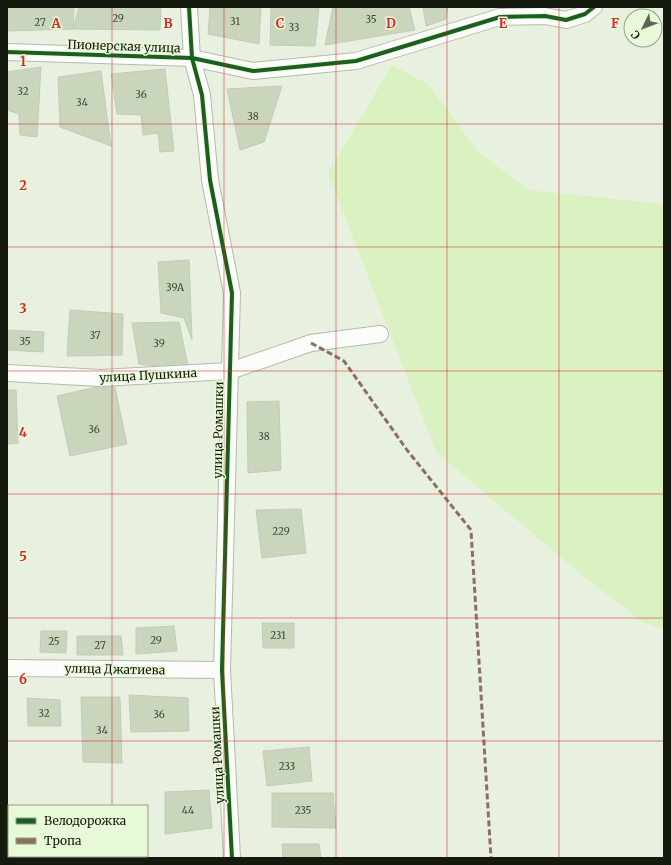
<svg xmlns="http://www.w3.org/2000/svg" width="671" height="865" font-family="Merriweather,serif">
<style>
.green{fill:#daf2c1}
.building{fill:#cad6bc;stroke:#c3cabc}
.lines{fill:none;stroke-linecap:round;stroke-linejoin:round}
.minor-casing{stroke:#b3bbac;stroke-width:18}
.minor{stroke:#fcfdfa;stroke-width:16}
.quiet{stroke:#8d6e63;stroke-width:3;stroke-dasharray:6 3;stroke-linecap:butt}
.cycleway-casing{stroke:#e8f9d7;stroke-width:6}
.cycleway{stroke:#1b5e20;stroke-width:4}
.grid{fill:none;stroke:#d62828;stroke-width:1;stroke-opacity:0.55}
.labels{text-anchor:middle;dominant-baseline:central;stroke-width:3;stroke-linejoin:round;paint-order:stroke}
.number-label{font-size:10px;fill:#424939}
.street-label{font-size:12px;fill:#141a0d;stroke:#e8f9d7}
.grid-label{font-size:13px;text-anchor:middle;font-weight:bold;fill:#d62828;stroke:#e8f9d7;stroke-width:3;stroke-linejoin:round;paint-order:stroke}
</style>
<rect width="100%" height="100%" fill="#e8f1df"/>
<path class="green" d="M392,65L428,84L478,152L529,190L664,204V630L641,621L578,572L436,452L328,173Z"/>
<g class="building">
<path d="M9,7H74L73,29L7,31V15Z"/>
<path d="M79,7H161L160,30L73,29Z"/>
<path d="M210,7H261L259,44L208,34Z"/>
<path d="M333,7H409L415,30L325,45Z"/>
<path d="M423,7H448L446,19L426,26Z"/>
<path d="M271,8H319L315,46L270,45Z"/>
<path d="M41,67L37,137L20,135L19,114L7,110V72Z"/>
<path d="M165,69L174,151L160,152L158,133L143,135L141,115L117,114L111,74Z"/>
<path d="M101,71L111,146L60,127L58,77Z"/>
<path d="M282,86L264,142L240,150L227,89Z"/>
<path d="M189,260L192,340L184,318L161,313L158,262Z"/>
<path d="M70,310L123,314L122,355L67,356Z"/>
<path d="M179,322L189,371L139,364L132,323Z"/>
<path d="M7,330L44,332L43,352L7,350Z"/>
<path d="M114,383L127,444L70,456L57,396Z"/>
<path d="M7,390H16L18,443L7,444Z"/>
<path d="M279,401L281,470L248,473L247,402Z"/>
<path d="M301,509L306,553L262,558L256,510Z"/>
<path d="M262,623H294V648H263Z"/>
<path d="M174,626L177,651L136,654V628Z"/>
<path d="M41,631H67L66,653L40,652Z"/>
<path d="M77,636H121L123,655H77Z"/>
<path d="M129,695L188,698L189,731L131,732Z"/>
<path d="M81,697H120L122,763L83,762Z"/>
<path d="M27,698L60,700L61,726H28Z"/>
<path d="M309,747L312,781L267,786L263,751Z"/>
<path d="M209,790L212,828L165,834V792Z"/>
<path d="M272,793H333L336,828L272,827Z"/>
<path d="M282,844H319L321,858H283Z"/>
</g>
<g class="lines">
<g class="minor-casing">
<g id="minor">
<path d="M189,7L192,58L202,95L210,180L232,293L222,670L232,858"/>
<path d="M7,52L192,58L253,71L356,61L500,17L545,16L566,20L585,14L594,7"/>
<path d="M7,373L101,378L230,371L311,343L380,334"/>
<path d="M7,668L222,670"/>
</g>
</g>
<use href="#minor" class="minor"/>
<path class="quiet" d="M311,343L344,361L407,450L471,530L491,858"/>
<g class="cycleway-casing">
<g id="cycleway">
<path d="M189,7L192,58L202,95L210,180L232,293L222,670L232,858"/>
<path d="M7,52L192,58L253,71L356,61L500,17L545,16L566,20L585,14L594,7"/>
</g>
</g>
<use href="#cycleway" class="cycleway"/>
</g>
<path class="grid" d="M112,7V806M224,7V858M336,7V858M447,7V858M559,7V858M7,124H664M7,247H664M7,371H664M7,494H664M7,618H664M7,741H664M112,856V858"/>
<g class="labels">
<g class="number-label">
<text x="118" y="18">29</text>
<text x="371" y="19">35</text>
<text x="235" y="21">31</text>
<text x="40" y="22">27</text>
<text x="294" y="27">33</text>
<text x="23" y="91">32</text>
<text x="141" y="94">36</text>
<text x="82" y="102">34</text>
<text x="253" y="116">38</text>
<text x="175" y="287">39А</text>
<text x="95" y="335">37</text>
<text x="25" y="341">35</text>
<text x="159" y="343">39</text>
<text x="94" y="429">36</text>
<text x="264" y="436">38</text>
<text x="281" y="531">229</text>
<text x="278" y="635">231</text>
<text x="156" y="640">29</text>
<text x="54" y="641">25</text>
<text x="100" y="645">27</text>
<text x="44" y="713">32</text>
<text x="159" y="714">36</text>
<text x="102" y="730">34</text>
<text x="287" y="766">233</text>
<text x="188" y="810">44</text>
<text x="303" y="810">235</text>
</g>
<g class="street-label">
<text transform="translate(124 46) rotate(2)">Пионерская улица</text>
<text transform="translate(148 375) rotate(-3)">улица Пушкина</text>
<text transform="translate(218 430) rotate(-89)">улица Ромашки</text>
<text transform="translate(115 669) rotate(1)">улица Джатиева</text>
<text transform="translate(217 755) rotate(-93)">улица Ромашки</text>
</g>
</g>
<g class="grid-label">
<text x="56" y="28">A</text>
<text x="168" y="28">B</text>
<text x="280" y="28">C</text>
<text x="391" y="28">D</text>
<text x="503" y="28">E</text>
<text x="615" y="28">F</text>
<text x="23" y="66">1</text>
<text x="23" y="190">2</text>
<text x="23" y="313">3</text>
<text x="23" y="437">4</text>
<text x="23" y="561">5</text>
<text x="23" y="684">6</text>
</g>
<rect width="671" height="865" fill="none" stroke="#141a0d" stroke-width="16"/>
<rect x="8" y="805" width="140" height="52" fill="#e8f9d7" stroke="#93a086"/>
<rect x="16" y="818" width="20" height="6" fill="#1b5e20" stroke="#93a086"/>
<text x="44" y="825" font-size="12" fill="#141a0d">Велодорожка</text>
<rect x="16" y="838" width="20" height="6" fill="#8d6e63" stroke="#93a086"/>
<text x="44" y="845" font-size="12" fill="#141a0d">Тропа</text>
<g transform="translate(643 28) rotate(227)"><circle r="19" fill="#e8f9d7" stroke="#93a086"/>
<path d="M0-3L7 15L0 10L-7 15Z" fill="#5e6556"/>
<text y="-6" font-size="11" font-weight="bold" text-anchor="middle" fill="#141a0d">С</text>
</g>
</svg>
